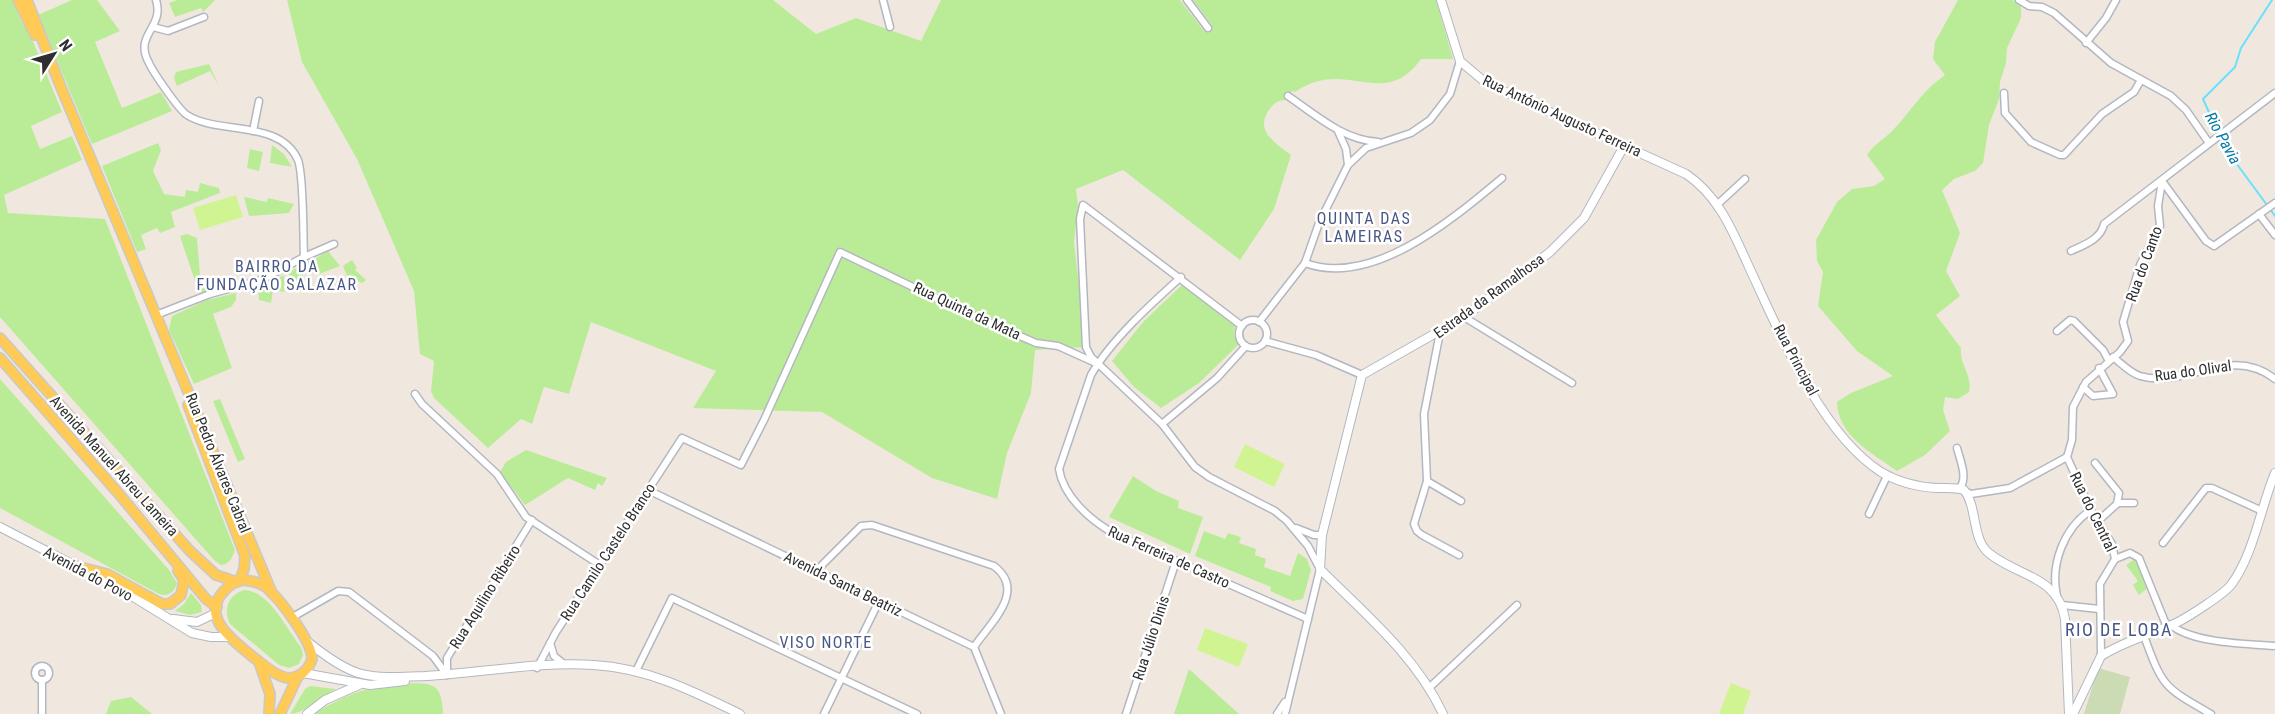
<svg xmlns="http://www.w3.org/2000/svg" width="2275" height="714" font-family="'Roboto Condensed',sans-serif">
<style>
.green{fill:#baec97}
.cemetery{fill:#cbdcb5}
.pitch{fill:#d1f492}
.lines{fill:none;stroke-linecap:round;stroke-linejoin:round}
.stream{stroke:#69e0fc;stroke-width:2}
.minor-casing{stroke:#b3b7c2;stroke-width:9}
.tertiary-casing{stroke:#b3b7c2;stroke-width:10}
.primary-casing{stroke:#c9c9c9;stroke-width:12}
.minor{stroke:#fff;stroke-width:6}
.tertiary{stroke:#fff;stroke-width:8}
.primary{stroke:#ffcb56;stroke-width:9}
.labels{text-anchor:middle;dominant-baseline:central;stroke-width:5;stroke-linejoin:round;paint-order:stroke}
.street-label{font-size:15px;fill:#2e2e2e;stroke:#fff}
.water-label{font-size:16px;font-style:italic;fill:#017aa8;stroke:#fff}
.neighbourhood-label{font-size:16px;letter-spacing:1.5px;fill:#485785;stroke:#fff}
.quarter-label{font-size:18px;letter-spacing:1.5px;fill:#485785;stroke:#fff}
</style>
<rect width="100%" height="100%" fill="#f0e8df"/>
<g class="green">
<path d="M0,0H12L22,23L25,22L62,112L31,126L40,149L72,136L82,160L4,195L8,213L105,219L235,550C232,558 230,564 221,565L214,560L0,317Z"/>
<path d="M72,0H97L120,31L95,42L122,108L161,92L172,111L92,144L38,15Z"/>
<path d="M177,0H215L203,12L201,8L175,17L169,3Z"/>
<path d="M287,0H773L816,34L856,18L921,41L941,0H1180L1204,31L1212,25L1193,0H1436L1453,59H1421C1383,112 1346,56 1295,92L1292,91L1285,100C1278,100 1273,104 1269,110C1254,131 1276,143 1291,155L1274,209L1240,260L1123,170L1076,189L1078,206L1074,242L1086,347L1035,350L1031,393L1007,453L997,499L932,478L822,412L693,408L716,371L591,322L569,394L544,387L532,424L521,419L488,448L434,398L431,391L434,361L420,354L414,291L357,159L302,62Z"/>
<path d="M1958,0H2012L2021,4V18L2007,48L2006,63L2000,82L1999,99L1989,125L1983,163L1975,171L1954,179L1942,190L1960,233L1946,271L1960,296L1936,315L1961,348C1959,365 1973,375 1969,392L1958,399L1945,397L1943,410L1950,431L1925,455L1897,471C1872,453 1838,436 1837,402L1851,393L1893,376L1857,351L1818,306L1823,272L1817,261L1816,240L1837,202L1852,189L1874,186L1885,179L1867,155C1875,143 1885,139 1894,129C1913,109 1921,92 1945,75L1933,59L1935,42Z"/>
<path d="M209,64L219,86L210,71L177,86L174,78L176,72Z"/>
<path d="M158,143L161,150L153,171L164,194L185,197L186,190L198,192L200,183L219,188L220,193L171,212L175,227L160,233L157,228L141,235L146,249L137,252L102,166Z"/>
<path d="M272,145L284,154L292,167L270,163Z"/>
<path d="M250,149L263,152L259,171L247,168Z"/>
<path d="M244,197L267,202L268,198L294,204L289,213L249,216Z"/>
<path d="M187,234L197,238L200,275L204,278L207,291L199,293L180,236Z"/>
<path d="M328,251L340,266L319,274L316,258Z"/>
<path d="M311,260L313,274L303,273L302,287L290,285L289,272Z"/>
<path d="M352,260L357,268L355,270L366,280L362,283L347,276L343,266Z"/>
<path d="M284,275V292L273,290L271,303L259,300L258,287Z"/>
<path d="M1183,284L1235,325L1234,336L1239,344L1199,383L1161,408L1134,387L1112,361L1143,322Z"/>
<path d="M236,293V300L231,307L213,314L232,368L194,384L169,330L172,316L207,300Z"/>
<path d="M0,379L169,570L177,583C174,593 167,598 157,593L0,508Z"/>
<path d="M220,399L245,459L238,462L213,401Z"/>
<path d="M526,450L607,478L602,486L598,483L595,490L568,478L525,505L500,472L506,462Z"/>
<path d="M1133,476L1156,491L1179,501L1178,508L1203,517L1190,554L1109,517Z"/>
<path d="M1204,531L1225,539L1228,533L1241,537L1239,543L1256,549L1255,555L1266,559L1264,567L1290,576L1298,553L1307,559L1311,570L1303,599L1293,601L1270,591L1271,587L1195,556Z"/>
<path d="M2135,559L2149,587L2139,595L2133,585L2138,581L2126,565Z"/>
<path d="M244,590C270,591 286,629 301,647L303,655L299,664L289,668L279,665L230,624C223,609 228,595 244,590Z"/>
<path d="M191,593L201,605L202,612L190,615L175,611L184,604Z"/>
<path d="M1189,669L1239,714H1174Z"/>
<path d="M399,683C429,684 442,678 443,714H314C341,696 367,687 399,683Z"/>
<path d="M310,686L336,689C323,696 303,714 290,714L305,689Z"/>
<path d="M131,697L152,714H106L111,701Z"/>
</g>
<path class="cemetery" d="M2098,668L2130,677L2120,714H2084Z"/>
<g class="pitch">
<path d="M236,195L243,217L200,230L193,208Z"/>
<path d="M1245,444L1285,464L1274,487L1234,467Z"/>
<path d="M1205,628L1248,644L1239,667L1197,650Z"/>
<path d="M1731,683L1751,691L1743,714H1719Z"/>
</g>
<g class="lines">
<path class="stream" d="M2272,0L2241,48L2235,67L2203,99L2225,148L2275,216"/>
<g class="minor-casing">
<g id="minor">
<path d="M156,0C165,28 133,34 149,63C153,72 179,110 187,115C218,135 280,119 298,160C304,176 303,236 304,257L261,280L210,294L156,315"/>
<path d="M883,0L890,27"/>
<path d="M1187,0L1208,28"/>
<path d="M2019,0L2029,6L2042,7L2054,13L2111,63L2171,96L2186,110L2209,143"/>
<path d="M153,27L168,31L204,17"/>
<path d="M2086,43L2106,18L2116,0"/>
<path d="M2004,93L2005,113L2031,142L2060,155H2064L2102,114L2134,92L2141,80"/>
<path d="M1288,96C1316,115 1343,140 1378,142"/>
<path d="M253,131L259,101"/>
<path d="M1338,131L1346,149L1348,165"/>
<path d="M2162,181L2206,241L2214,246L2275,203"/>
<path d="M1718,204L1745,179"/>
<path d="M2259,214L2275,235"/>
<path d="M2071,251C2084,245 2101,239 2104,224L2275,93"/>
<path d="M304,257L334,244"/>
<path d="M1305,263C1373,288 1454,218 1502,178"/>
<path d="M1181,277C1151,304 1111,340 1091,375L1059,469C1063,496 1090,520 1113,533L1308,619"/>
<path d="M1464,317L1572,383"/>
<circle cx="1253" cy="334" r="14"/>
<path d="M1259,322L1305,263L1319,223L1348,165L1366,148L1411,133L1430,120L1450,94L1460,61"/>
<path d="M1242,326L1083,205L1080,219L1086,347L1091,357L1162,424L1195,467L1209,477L1275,511L1287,521L1308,546L1320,569L1285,714"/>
<path d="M2057,331L2070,320L2074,321L2103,350L2109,361"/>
<path d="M1440,332L1424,414L1427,481L1414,524L1417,531L1422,535L1459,555"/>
<path d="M1265,341L1316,355L1362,375"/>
<path d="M2113,357C2122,364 2130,373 2140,376C2187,389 2229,344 2275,379"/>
<path d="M2083,387L2093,396L2113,394L2099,368"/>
<path d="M415,394L422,404L497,474L526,517L600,565"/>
<path d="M1162,424L1217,378L1246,346"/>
<path d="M1957,448C1960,460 1968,477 1960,488"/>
<path d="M2095,463L2119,493L2117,504"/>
<path d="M1427,481L1461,501"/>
<path d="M648,490L974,647L1001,714"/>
<path d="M1966,492L1971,494L2010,488L2067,457"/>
<path d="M1869,514L1887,476"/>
<path d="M2098,521L2118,503H2134"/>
<path d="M1296,528L1314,535H1322"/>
<path d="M2163,543L2206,488H2212L2260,510"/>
<path d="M2115,559L2112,544L2091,510L2067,457L2072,440L2073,407L2086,382L2120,352L2128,341L2123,322L2140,265L2160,226L2158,206L2162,181"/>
<path d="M816,571L861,526L872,525L994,566C1027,591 991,622 974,647"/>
<path d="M2057,596C2050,564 2064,528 2091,510"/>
<path d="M2062,605L2099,609"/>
<path d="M291,618L338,591L349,592L433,656L447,675"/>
<path d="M2171,625C2192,643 2247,644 2275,646"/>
<path d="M2144,636C2163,688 2164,687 2211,714"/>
<path d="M550,643L554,656L564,664"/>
<path d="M2101,656L2100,584L2115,559L2130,553L2139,558L2167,627"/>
<circle cx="42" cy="673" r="7"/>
<path d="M537,668L556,632L682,438L741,465L764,420L840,252L965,312L1036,343L1058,346L1098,364"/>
<path d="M636,671L672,598L917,714"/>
<path d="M447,675V658L532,520"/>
<path d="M1430,687L1517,605"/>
<path d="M42,714V680"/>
<path d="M824,714L879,601"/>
<path d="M1126,714L1176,561"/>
<path d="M1277,714L1285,702"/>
</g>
</g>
<g class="tertiary-casing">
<g id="tertiary">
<path d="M1441,0L1460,61L1486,83L1686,174C1719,196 1733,232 1749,267C1779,331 1820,433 1881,472C1898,482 1917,487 1937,488C1946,488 1956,487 1964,490C1978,507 1971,540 1990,554C2019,577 2058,576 2065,619L2069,714"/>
<path d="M0,527L122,590L192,633L211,637H228"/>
<path d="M173,619L197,622L216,613"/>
<path d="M308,642C323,654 340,667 358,673C380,679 404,677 426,676C480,673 541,661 594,665C647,668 693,691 740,714"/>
<path d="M303,673L370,685L405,681"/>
<path d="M307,714L325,700L359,685"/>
<path d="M1443,714C1416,656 1365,614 1320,569L1322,535L1362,375L1464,317L1550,252L1584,218L1624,146"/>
<path d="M2073,714L2101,656C2124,641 2153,634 2178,622C2188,617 2224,594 2231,585C2254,554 2260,509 2275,473"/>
</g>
</g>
<g class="primary-casing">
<g id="primary">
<path d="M18,0L35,35"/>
<path d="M27,0L60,85L272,593"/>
<path d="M0,338L190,551L216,575L237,582"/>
<path d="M0,358L119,494L206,599L217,607"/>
<path d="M188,405L245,556L244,569L240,580"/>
<path d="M76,566L107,574L162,604H170L181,595L184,580L178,571"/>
<path d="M244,580C252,581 259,582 266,587C280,599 312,641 312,659C309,669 300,678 289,678C276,677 263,664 253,657C235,642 199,617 224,591C229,585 236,581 244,580Z"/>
<path d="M259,662L270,694L269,714"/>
<path d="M280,714L298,676"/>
</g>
</g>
<use href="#minor" class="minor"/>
<use href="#tertiary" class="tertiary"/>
<use href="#primary" class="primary"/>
</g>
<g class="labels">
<g class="street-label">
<text transform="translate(1562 116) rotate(25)">Rua António Augusto Ferreira</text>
<text transform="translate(2144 264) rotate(-70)">Rua do Canto</text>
<text transform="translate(1489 296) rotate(-36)">Estrada da Ramalhosa</text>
<text transform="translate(967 311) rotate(25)">Rua Quinta da Mata</text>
<text transform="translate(1796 360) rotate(62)">Rua Principal</text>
<text transform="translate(2193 371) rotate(-8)">Rua do Olival</text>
<text transform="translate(218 463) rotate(68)">Rua Pedro Álvares Cabral</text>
<text transform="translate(114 466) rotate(48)">Avenida Manuel Abreu Lameira</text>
<text transform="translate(2093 512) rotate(64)">Rua do Central</text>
<text transform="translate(608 552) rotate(-57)">Rua Camilo Castelo Branco</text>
<text transform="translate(1169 557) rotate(24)">Rua Ferreira de Castro</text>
<text transform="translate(88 574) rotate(28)">Avenida do Povo</text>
<text transform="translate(843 584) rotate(26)">Avenida Santa Beatriz</text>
<text transform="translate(485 597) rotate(-58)">Rua Aquilino Ribeiro</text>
<text transform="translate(1151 638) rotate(-72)">Rua Júlio Dinis</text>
</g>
<g class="water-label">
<text transform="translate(2223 138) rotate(61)">Rio Pavia</text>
</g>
<g class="neighbourhood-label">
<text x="1364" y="218">QUINTA DAS<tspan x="1364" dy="18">LAMEIRAS</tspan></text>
<text x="277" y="266">BAIRRO DA<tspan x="277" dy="18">FUNDAÇÃO SALAZAR</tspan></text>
<text x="826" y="642">VISO NORTE</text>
</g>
<g class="quarter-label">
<text x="2119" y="629">RIO DE LOBA</text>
</g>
</g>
<g transform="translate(54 54) rotate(53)" stroke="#ffffff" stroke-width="4.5" paint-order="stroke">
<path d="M0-4.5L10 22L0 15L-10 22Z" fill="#2e2e2e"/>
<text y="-9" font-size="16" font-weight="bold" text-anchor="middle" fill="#2e2e2e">N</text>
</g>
</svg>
